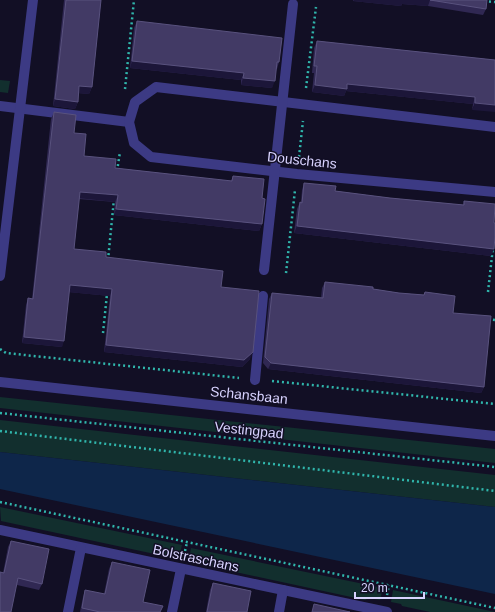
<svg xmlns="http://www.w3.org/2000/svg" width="495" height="612" font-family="Arial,sans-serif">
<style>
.green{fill:#122f2e}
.water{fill:#0e264a}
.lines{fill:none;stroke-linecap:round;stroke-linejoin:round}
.path{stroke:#30b6ac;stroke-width:2.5;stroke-dasharray:2 3;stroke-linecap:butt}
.minor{stroke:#3c3a84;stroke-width:10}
.wall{fill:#302853}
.shaded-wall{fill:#1c1639}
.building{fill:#423a65;stroke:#59527e}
.labels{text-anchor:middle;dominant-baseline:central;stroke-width:3;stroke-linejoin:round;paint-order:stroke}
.street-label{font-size:14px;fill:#d8d3ff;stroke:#120f25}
</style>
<rect width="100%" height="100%" fill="#120f25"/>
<g class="green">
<path d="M0,80L10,81L8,93L0,92Z"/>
<path d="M0,397L495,449V463L0,408Z"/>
<path d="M0,420L495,475V507L0,452Z"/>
<path d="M0,507L182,545L179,557L168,554L164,556L1,521Z"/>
<path d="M191,548L383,588L380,600L369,598L365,600L203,565L201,561L189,559Z"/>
<path d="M393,590L495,612H430L402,606L401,604L391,602Z"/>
</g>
<path class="water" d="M0,452L495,507V594L0,489Z"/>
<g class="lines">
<g class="path">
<path d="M484,1L495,2"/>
<path d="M306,88L316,7"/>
<path d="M125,89L134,0"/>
<path d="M299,157L303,121"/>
<path d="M117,171L120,152"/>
<path d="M108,260L114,199"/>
<path d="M286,273L295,190"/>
<path d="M488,292L493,247"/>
<path d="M488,319L495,320"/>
<path d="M103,333L107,294"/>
<path d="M0,349L6,353L239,378"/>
<path d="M272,381L495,404"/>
<path d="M0,413L495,467"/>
<path d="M0,431L495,491"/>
<path d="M0,502L495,608"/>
<path d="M185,551L187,542"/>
<path d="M387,595L389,585"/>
</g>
<g class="minor">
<path d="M0,106L129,122"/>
<path d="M495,127L156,87L135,102L129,122L134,143L151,157L297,174L495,192"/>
<path d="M264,270L293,4"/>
<path d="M0,276L33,0"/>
<path d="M255,380L263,296"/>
<path d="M0,382L495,436"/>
<path d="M0,530L387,612"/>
<path d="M68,612L81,548"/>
<path d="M172,612L181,569"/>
<path d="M279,612L283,590"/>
</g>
</g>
<g class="wall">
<path d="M64,0H101L92,87L89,94L78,93V102L75,109L53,106Z"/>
<path d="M353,0H487L486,9L483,15L428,6L402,4L401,6L353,1Z"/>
<path d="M137,21L279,62L277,69H276L272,88L241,85V80L130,68L134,28Z"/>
<path d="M317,41L495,60L472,110L473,104L346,91L344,96L312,92L314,73H312L314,48Z"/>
<path d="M54,112L74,133L84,156L115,168L231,181L233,176L262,198V224L259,231L114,215L115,202L79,199L74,249L221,287L250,359L242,367L104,352L110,296L69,292L62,347L22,343L26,305L28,298L32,299L51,119Z"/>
<path d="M304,183L335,191L390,198L463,205L464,201L491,256L294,233L297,209L300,202H301L302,190Z"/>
<path d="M325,282L373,289L399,293L424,295L425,292L453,313L484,387L481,393L268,369L263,363L269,299L272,293L321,298L322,288Z"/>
<path d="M11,541L42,584L39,590L17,585L3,573L8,547Z"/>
<path d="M112,562L143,602L161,612H80L83,597L85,590L104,594L109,569Z"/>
<path d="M213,583L247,612H206L210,590Z"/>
</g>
<g class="shaded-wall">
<path d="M354,0H430L428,6L402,4L401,6L353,1Z"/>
<path d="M132,61L244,73L241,80L130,68Z"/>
<path d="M243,78L275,81L272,88L241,85Z"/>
<path d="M347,84L475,97L473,104L346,91L344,96L312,92L315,85Z"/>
<path d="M79,86L92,87L89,94L77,93Z"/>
<path d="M55,99L78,102L75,109L53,106Z"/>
<path d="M475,103L495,105V112L472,110Z"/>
<path d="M80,192L118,195L115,202L78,198Z"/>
<path d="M116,209L262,224L259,231L114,215Z"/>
<path d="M297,226L494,249L491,256L294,233Z"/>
<path d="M70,285L112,289L110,296L68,292Z"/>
<path d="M24,337L64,341L62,347L22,343Z"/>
<path d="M106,345L253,352L250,359L242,367L104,352Z"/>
<path d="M271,363L484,387L481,393L268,369Z"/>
</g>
<g class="building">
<path d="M66,0H101L92,87L79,86L78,102L55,99Z"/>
<path d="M430,0H487L486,9Z"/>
<path d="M137,21L282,38L279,62H277L275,81L243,78L244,73L132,61Z"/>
<path d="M317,41L495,60V105L475,103V97L347,84V89L315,85L317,66H314Z"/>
<path d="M54,112L76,115L74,133L86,134L84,156L116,159L115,168L232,181L233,176L264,179L262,198L265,199L262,224L116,209L118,195L80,192L74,249L106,252V257L223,271L221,287L259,291L253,352L244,360L106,345L112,289L70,285L64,341L24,337L28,298L33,299Z"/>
<path d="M304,183L336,186L335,191L390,198L464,205V201L495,204L494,223H495V236L494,249L297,226L300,202L302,203Z"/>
<path d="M325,282L373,287V289L399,293L424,295L425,292L455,296L453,313L491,316L484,387L271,363L265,357L272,293L323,298Z"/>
<path d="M11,541L49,549L42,584L18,578L11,612H0V572L4,573Z"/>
<path d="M112,562L150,570L143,602L163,606L160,612H100L82,608L85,590L105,594Z"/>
<path d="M213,583L251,591L247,612H207Z"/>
<path d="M314,604L350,612H312Z"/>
</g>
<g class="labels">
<g class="street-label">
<text transform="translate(302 160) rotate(6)">Douschans</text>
<text transform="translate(249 395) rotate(6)">Schansbaan</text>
<text transform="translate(249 430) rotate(6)">Vestingpad</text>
<text transform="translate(196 558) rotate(12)">Bolstraschans</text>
</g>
</g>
<path d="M355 592v6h69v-6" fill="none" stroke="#d8d3ff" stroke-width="2"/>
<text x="361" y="592" font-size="12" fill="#d8d3ff" stroke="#120f25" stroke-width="3" paint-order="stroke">20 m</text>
</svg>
